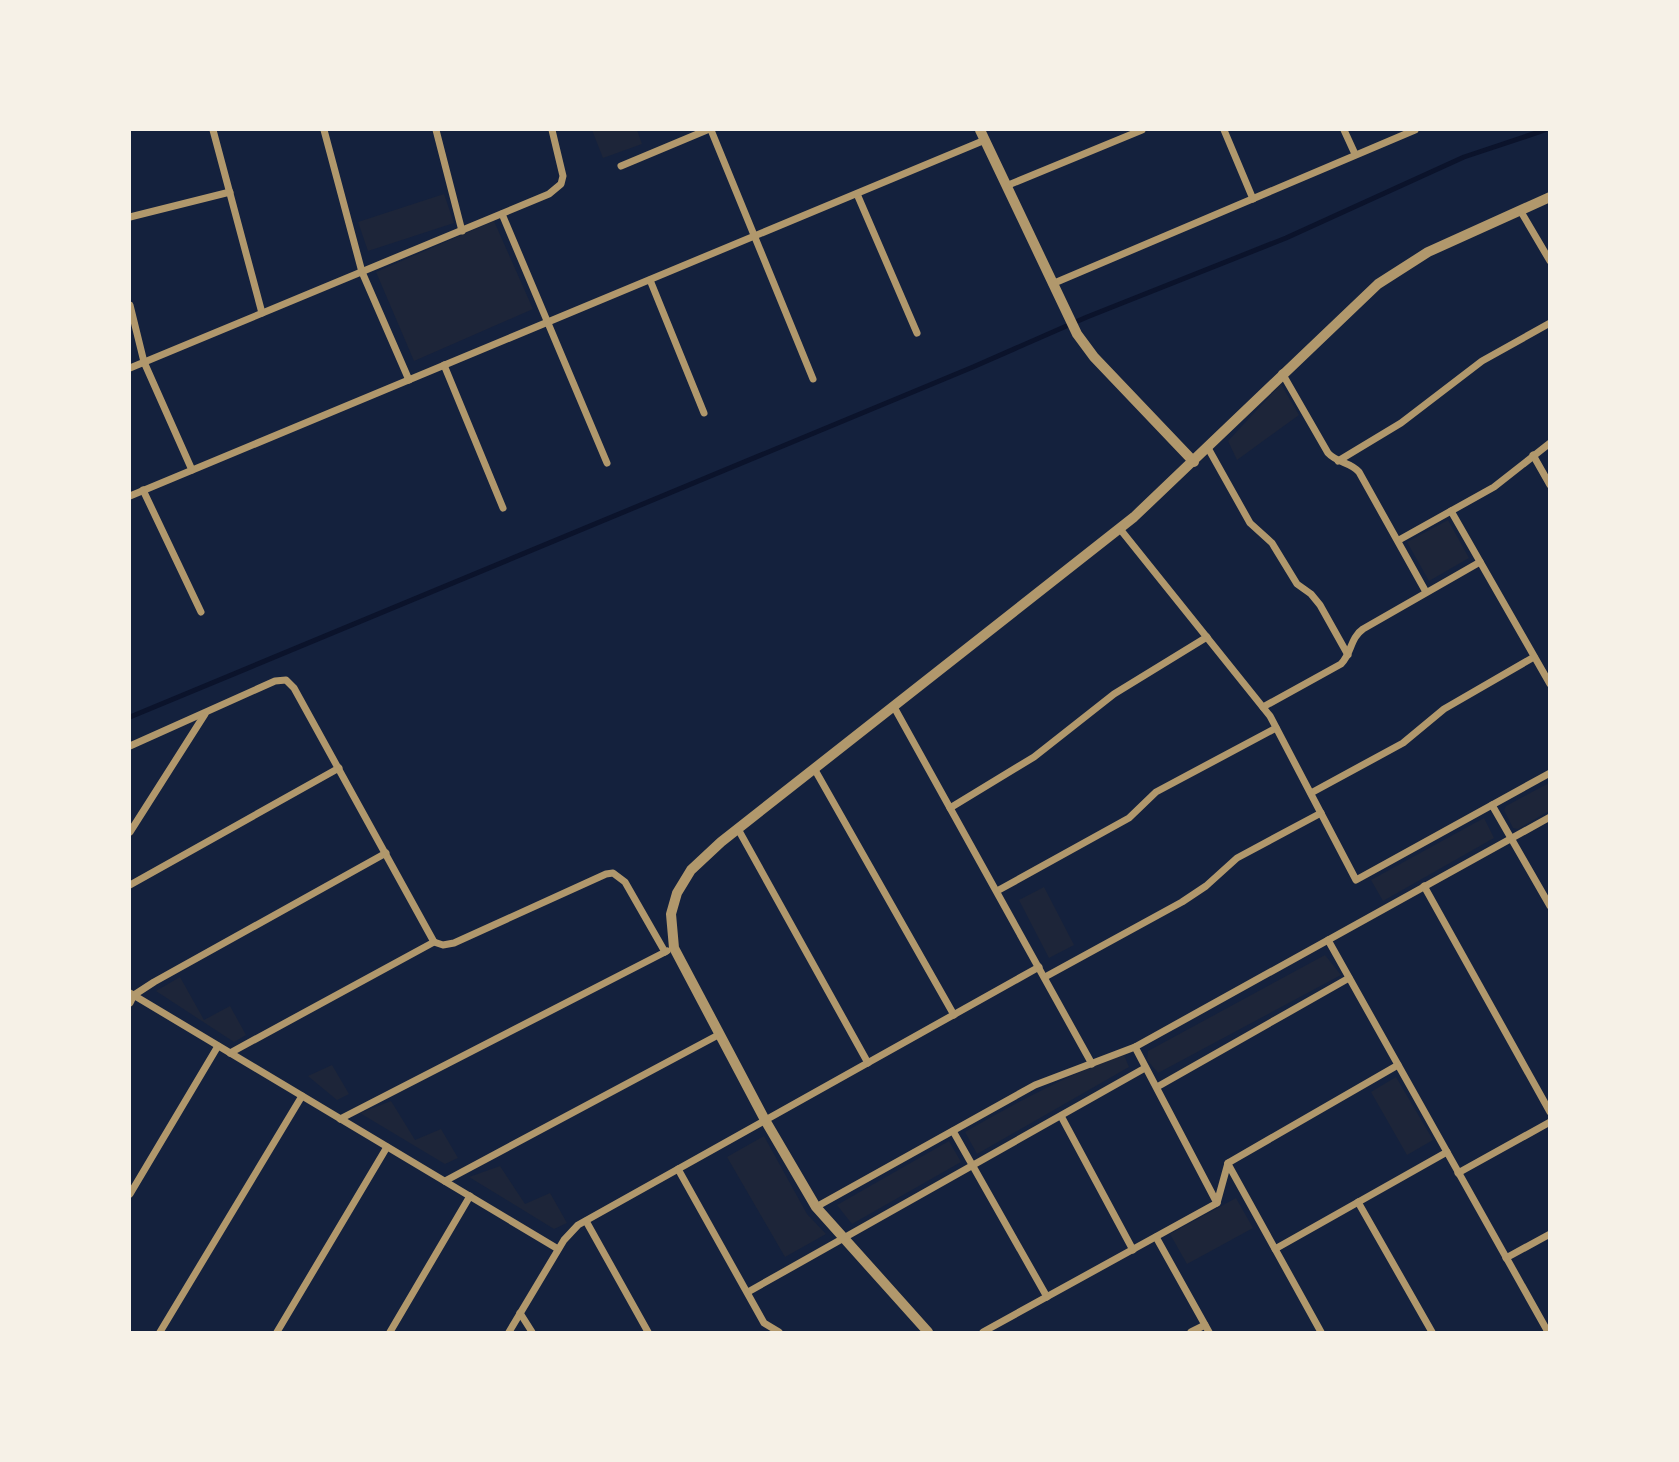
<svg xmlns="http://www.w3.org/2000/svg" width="1679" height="1462" font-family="Literata,serif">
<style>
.green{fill:#1d2539}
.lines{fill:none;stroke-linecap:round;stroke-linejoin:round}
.stream{stroke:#0b132b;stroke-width:5}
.minor{stroke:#b1986c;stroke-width:7}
.tertiary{stroke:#b1986c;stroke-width:10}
</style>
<rect width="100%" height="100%" fill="#14213d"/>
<g class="green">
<path d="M592,130H637L642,144L603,158Z"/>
<path d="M444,194L454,223L368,251L358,222Z"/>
<path d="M494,221L533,309L414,361L376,272Z"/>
<path d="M1281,384L1299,415L1237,460L1228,441Z"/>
<path d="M1448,520L1469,558L1429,581L1407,542Z"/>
<path d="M1549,783V811L1518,829L1513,828L1504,810L1506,806Z"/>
<path d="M1484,818L1494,838L1383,901L1371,880Z"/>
<path d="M1044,887L1074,945L1049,958L1019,900Z"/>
<path d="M1325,955L1341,975L1158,1073L1147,1060L1148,1051Z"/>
<path d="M180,977L204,1020L230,1006L246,1035L234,1042L156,991Z"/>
<path d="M1124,1055L1129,1067L977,1154L965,1132C1016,1103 1068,1074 1124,1055Z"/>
<path d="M332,1065L349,1094L337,1100L308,1076Z"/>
<path d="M1396,1077L1433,1140L1407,1155L1371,1092Z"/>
<path d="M391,1101L415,1140L441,1129L458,1158L445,1164L360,1113Z"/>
<path d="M764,1136L807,1214L826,1234L785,1257L727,1157Z"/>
<path d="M949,1141L961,1162L852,1224L837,1205Z"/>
<path d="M500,1166L525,1204L550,1193L567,1223L554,1229L469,1177Z"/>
<path d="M1236,1198L1253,1228L1187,1264L1170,1234Z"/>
</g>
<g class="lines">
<path class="stream" d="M130,717L973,367L1087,317L1286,238L1464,157L1545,130"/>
<g class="minor">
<path d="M213,130L262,313"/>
<path d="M324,130L362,272L409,380"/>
<path d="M436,130L462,231"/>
<path d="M711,130L813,379"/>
<path d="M1224,130L1253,199"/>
<path d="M1344,130L1355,154"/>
<path d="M621,166L707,130"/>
<path d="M1006,186L1142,130"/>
<path d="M857,194L917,333"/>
<path d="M1520,210L1550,261"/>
<path d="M502,214L607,463"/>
<path d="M130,217L230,192"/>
<path d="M650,280L704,413"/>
<path d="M1052,284L1415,130"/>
<path d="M130,305L144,362L192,470"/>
<path d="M444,365L503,508"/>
<path d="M130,368L549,194L561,184L563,176L552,130"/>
<path d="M1282,373L1328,453C1337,463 1351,462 1359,472L1426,592"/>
<path d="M1208,448L1250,523L1272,543L1297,584L1311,594L1320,605L1348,655"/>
<path d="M1533,455L1550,485"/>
<path d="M1338,461L1401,423L1482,361L1550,323"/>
<path d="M143,490L201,612"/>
<path d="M130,496L985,140"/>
<path d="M1451,511L1550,684"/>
<path d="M1120,529L1270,716L1356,880L1550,773"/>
<path d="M1399,540L1494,487L1550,443"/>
<path d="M894,707L1092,1064"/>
<path d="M1263,707L1341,664C1352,653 1350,638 1363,629L1480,562"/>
<path d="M130,746L275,681L286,680L294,688L434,942"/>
<path d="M815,770L954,1015"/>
<path d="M1311,793L1403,743L1444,709L1534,657"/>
<path d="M1492,805L1550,906"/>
<path d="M950,808L1034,757L1114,694L1207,637"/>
<path d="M738,829L868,1063"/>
<path d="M130,832L205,714"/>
<path d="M130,885L339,768"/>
<path d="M1424,886L1550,1112"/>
<path d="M997,891L1129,818L1156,792L1276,728"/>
<path d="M1328,940L1548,1332"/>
<path d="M1045,977L1182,902L1206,886L1237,858L1321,813"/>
<path d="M130,993L558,1249"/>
<path d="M130,1003L134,995L154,982L386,853"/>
<path d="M1135,1047L1217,1203"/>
<path d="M230,1053L434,942L443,945L454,943L606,874L613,873L625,882L665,952"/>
<path d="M1157,1087L1349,978"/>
<path d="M1061,1116L1133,1250"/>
<path d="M340,1119L667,951"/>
<path d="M953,1131L1047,1297"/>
<path d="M1228,1163L1398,1065"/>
<path d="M1228,1164L1321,1332"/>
<path d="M678,1169L764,1323L779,1332"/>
<path d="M1458,1173L1550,1122"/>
<path d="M445,1181L720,1034"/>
<path d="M130,1194L218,1046"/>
<path d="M1358,1202L1432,1332"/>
<path d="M816,1207L1035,1085L1135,1047L1550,817"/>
<path d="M586,1221L648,1332"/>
<path d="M1156,1237L1209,1332"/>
<path d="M1275,1249L1447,1152"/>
<path d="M1506,1258L1550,1234"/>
<path d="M748,1292L1145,1068"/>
<path d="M520,1313L532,1332"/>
<path d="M160,1332L302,1096"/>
<path d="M277,1332L387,1147"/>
<path d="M390,1332L470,1196"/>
<path d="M509,1332L564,1240L578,1225L1039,967"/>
<path d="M983,1332L1217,1203L1228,1163"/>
<path d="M1191,1332L1205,1325"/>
</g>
<g class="tertiary">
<path d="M980,130L1077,334L1094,357L1194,462"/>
<path d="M928,1332L816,1207L765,1120L674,948L671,914L677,893L691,870L721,842L1134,517L1378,284L1428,252L1550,197"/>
</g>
</g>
<rect width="1679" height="1462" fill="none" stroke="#f6f1e7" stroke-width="262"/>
</svg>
